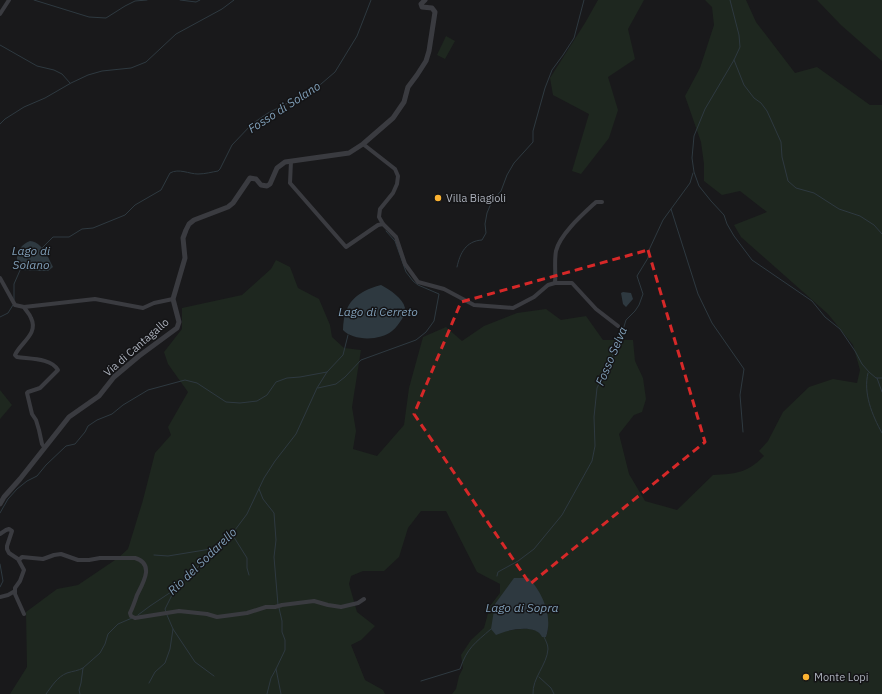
<svg xmlns="http://www.w3.org/2000/svg" width="882" height="694" font-family="'IBM Plex Sans',sans-serif">
<style>
.green{fill:#1e271f;fill-rule:evenodd}
.water{fill:#2e3940}
.lines{fill:none;stroke-linecap:round;stroke-linejoin:round}
.stream{stroke:#2e3940;stroke-width:1}
.minor{stroke:#3a3b40;stroke-width:4}
.tertiary{stroke:#3a3b40;stroke-width:5}
.marked{fill:none;stroke:#d62828;stroke-width:3;stroke-dasharray:8 5;stroke-linejoin:round}
.poi-dot{fill:#fbb231;stroke:#141416;stroke-width:1.5}
.labels{text-anchor:middle;dominant-baseline:central;stroke-width:3;stroke-linejoin:round;paint-order:stroke}
.poi-label{font-size:11px;fill:#abb0bb;stroke:#141416;text-anchor:start}
.street-label{font-size:11px;fill:#abb0bb;stroke:#141416}
.water-label{font-size:12px;font-style:italic;fill:#809fb8;stroke:#141416}
</style>
<rect width="100%" height="100%" fill="#19191b"/>
<g class="green">
<path d="M598,0H644L628,29L635,59L608,77L618,110L609,138L581,174L572,171L589,114L553,95L550,78L585,23Z"/>
<path d="M705,0H746L756,22L795,73L817,67L870,105H882V694H452L456,689L459,676L463,668L461,655L471,640L484,628L490,606L500,593V584L477,572L446,511H421L408,528L399,557L384,571H363L351,576L349,584L357,612L375,626L361,640L351,645L365,680L383,690L385,694H10L27,667L26,612L57,589L78,585L118,558L128,549L143,500L155,453L171,435L168,427L188,392L168,364L164,352L182,329V308L242,295L271,269L276,260L290,267L298,288L319,299L330,325L332,337L344,348L361,350L352,407L356,431L353,449L377,456L404,425L409,388L423,337L446,327L462,341L484,326L517,313L546,309L561,320L586,316L603,340H633L635,361L643,378L646,399L642,412L634,415L619,434L629,474L645,501L677,510L713,475C736,474 747,473 764,456L759,451L768,441L783,412L809,387L833,379L857,383L860,370L853,345L828,314L741,237L734,225L767,212L740,191L722,195L704,181V164L701,142L685,96L700,68L714,25L712,7ZM503,595L547,616L548,630L546,637H542C537,624 516,630 505,631L494,614L495,604Z"/>
<path d="M817,0H882V61L841,25Z"/>
<path d="M446,36L455,41L445,59L437,55Z"/>
<path d="M0,390L12,405L0,419Z"/>
</g>
<g class="water">
<path d="M30,241C42,242 48,257 53,267L48,271H40L22,270L18,267C15,255 18,246 30,241Z"/>
<path d="M381,285C390,290 403,298 405,308C406,313 404,316 402,319C399,323 396,328 392,331C380,341 353,341 343,330C344,302 356,292 381,285Z"/>
<path d="M623,292L631,293L633,299L626,307L623,304L621,293Z"/>
<path d="M514,578H529C543,594 553,616 546,637H542C536,623 506,630 496,635L491,629L495,604Z"/>
</g>
<g class="lines">
<g class="stream">
<path d="M34,0L89,17L106,18L125,6L135,1L147,0"/>
<path d="M180,0L196,2L200,0"/>
<path d="M730,0L739,35L740,47L734,60L705,109L694,136L692,158L694,172L699,186L711,201L724,215L727,224L734,236L752,260L812,301L825,317L840,329L855,351L862,364L869,372L876,378H882"/>
<path d="M0,45L37,66L54,70L62,74L70,83"/>
<path d="M734,60L744,85L754,98L761,103L767,111L781,142L782,157L788,181L796,188L814,193L839,209L860,216L874,225L882,234"/>
<path d="M0,124L5,119L24,107L45,98L71,83L88,75L102,71L131,68L146,62L176,34L222,9L234,0"/>
<path d="M693,173L690,183L671,209L698,294L712,323L744,369L740,395L743,432"/>
<path d="M42,248L53,237H69L82,229L93,228L125,215L135,205L161,190L170,173C179,168 189,174 198,174C205,174 212,172 218,171L220,169L232,145L252,124L268,113L314,90L335,72L357,36L371,0"/>
<path d="M457,267C460,253 466,241 482,240L486,233L485,224L487,213L492,201L501,191L507,175L514,163L533,142V131L545,88L552,70L563,55L574,38L584,0"/>
<path d="M14,300V284L21,268"/>
<path d="M0,317L8,313L13,305"/>
<path d="M868,373C863,393 872,415 882,433"/>
<path d="M877,378L882,392"/>
<path d="M318,388L336,384L345,377L361,360L416,340L426,332L434,321L439,294L418,285L413,281L406,272L395,241L386,231"/>
<path d="M259,489L263,499L274,513L276,540L274,557L278,605"/>
<path d="M0,513L8,499L17,489L27,481L37,476L46,465L66,446L75,444L85,432L88,426L97,420L112,414L123,405L148,390L185,380L197,383L226,402L240,403L257,401L267,395L276,382L287,378L300,377L327,372"/>
<path d="M232,534L247,558V568L249,575"/>
<path d="M154,555L168,556L217,548"/>
<path d="M0,564L3,581L0,587"/>
<path d="M497,576L498,572L518,561L534,549L562,515L592,461L595,446L594,417L597,388L619,343L626,320L635,311L639,305L643,294L637,276L648,258L649,250L663,220L671,209"/>
<path d="M166,612L165,609L174,591"/>
<path d="M138,615L150,606L174,590L232,534L247,514L264,478L275,461L296,434L317,388L327,372L343,355L348,335"/>
<path d="M167,615L173,629L195,662L214,676"/>
<path d="M276,669L281,694"/>
<path d="M539,677L551,688L554,694"/>
<path d="M421,681L460,669C467,648 475,643 491,629"/>
<path d="M149,683L155,672L165,663L170,649L173,629"/>
<path d="M46,694C52,686 57,677 67,673C73,671 78,671 83,668"/>
<path d="M80,694L79,690L81,683L83,668L100,653L105,644L108,634L118,624L132,618"/>
<path d="M267,694L271,678L276,669L285,650V640L282,632V621L279,608"/>
<path d="M533,694C532,678 547,665 548,649C548,645 546,641 544,637"/>
</g>
<g class="minor">
<path d="M0,14L9,0"/>
<path d="M363,144L395,169L398,176L397,184L393,193L380,209L379,217L383,224L396,237L405,264L418,282L444,289L474,305L513,308L534,297L548,285L555,283H572L596,309L618,326"/>
<path d="M291,161L290,183L346,247L378,225L383,224"/>
<path d="M0,278L15,305L24,307L95,299L143,308L154,303L173,299"/>
<path d="M555,283C556,272 554,262 556,251C560,234 583,214 596,202H602"/>
<path d="M24,307C26,311 30,314 31,318C39,334 20,343 15,355L17,357C30,359 51,358 58,370L40,388L28,392L27,393L32,414L36,420L39,430L42,444L44,447"/>
<path d="M0,534L6,530L9,529L12,531L7,546V549L9,553L18,559L24,570L20,581L15,588V594L24,614"/>
<path d="M19,560L22,557L43,559L54,555L61,554L78,560H89L100,558H135C155,564 143,583 137,595C135,601 133,607 130,613L131,616L135,618L179,611L207,614L217,617L247,613L266,607H275L282,605L314,601L328,605L341,607L358,603L364,599"/>
<path d="M0,597L8,595L15,591"/>
</g>
<path class="tertiary" d="M0,504L4,497L20,479L69,417L99,396L114,377L139,356L177,328L179,322L173,299L185,258L183,238L186,230L189,224L194,220L228,207L233,203L250,178L256,179L261,185L267,186L270,184L277,168L285,162L349,153L363,144L393,118L404,102L408,87L417,75L426,61L429,51L435,12L432,8L422,7L421,4L425,0"/>
</g>
<path class="marked" d="M648,250L705,442L530,584L414,414L461,302Z"/>
<g class="poi-dot">
<circle cx="438" cy="198" r="4"/>
<circle cx="806" cy="677" r="4"/>
</g>
<g class="labels">
<g class="poi-label">
<text x="446" y="198">Villa Biagioli</text>
<text x="814" y="677">Monte Lopi</text>
</g>
<g class="street-label">
<text transform="translate(136 347) rotate(-41)">Via di Cantagallo</text>
</g>
<g class="water-label">
<text transform="translate(284 107) rotate(-33)">Fosso di Solano</text>
<text x="31" y="250">Lago di<tspan x="31" dy="14">Solano</tspan></text>
<text x="378" y="311">Lago di Cerreto</text>
<text transform="translate(611 356) rotate(-67)">Fosso Selva</text>
<text transform="translate(202 561) rotate(-44)">Rio del Sodarello</text>
<text x="522" y="607">Lago di Sopra</text>
</g>
</g>
</svg>
